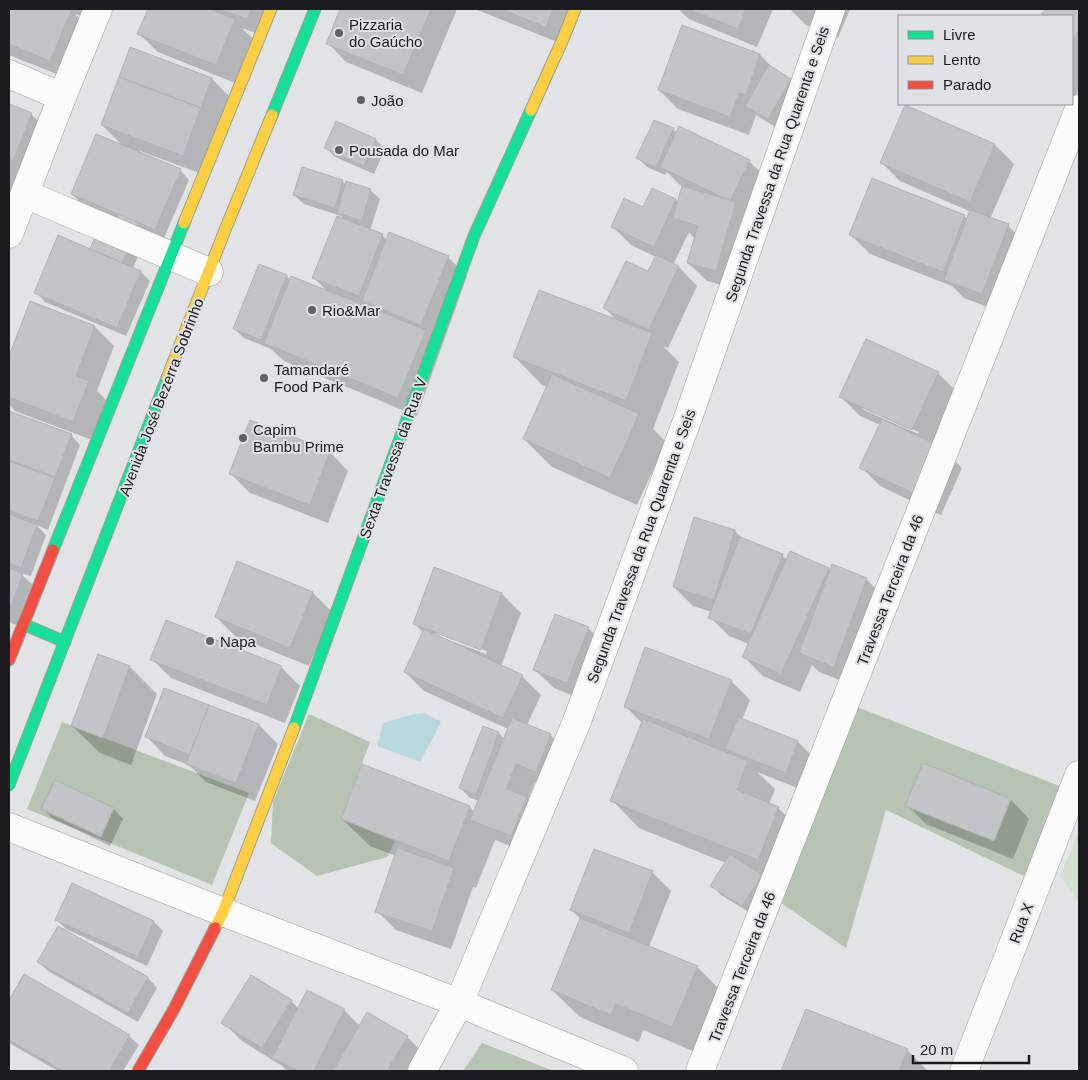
<svg xmlns="http://www.w3.org/2000/svg" width="1088" height="1080" font-family="Arial,sans-serif">
<style>
.green{fill:#d3e0d0}
.forest{fill:#b7c3b3}
.water{fill:#b8d9dd}
.shadow{fill:#0003;fill-rule:evenodd}
.building{fill:#c3c4c5;stroke:#b2b3b4}
.lines{fill:none;stroke-linecap:round;stroke-linejoin:round}
.street-casing{stroke:#9e9fa0;stroke-width:29}
.fast-casing{stroke:#9e9fa0;stroke-width:13}
.slow-casing{stroke:#9e9fa0;stroke-width:13}
.jam-casing{stroke:#9e9fa0;stroke-width:13}
.street{stroke:#fbfbfb;stroke-width:28}
.fast{stroke:#16e098;stroke-width:11}
.slow{stroke:#ffcf43;stroke-width:11}
.jam{stroke:#f24e42;stroke-width:11}
.poi-dot{fill:#616264;stroke:#e1e2e6;stroke-width:2}
.labels{text-anchor:middle;dominant-baseline:central;stroke-width:4;stroke-linejoin:round;paint-order:stroke}
.poi-label{font-size:15px;fill:#1c1c1e;stroke:#e1e2e6;text-anchor:start}
.street-label{font-size:15px;fill:#1c1c1e;stroke:#e1e2e6}
</style>
<rect width="100%" height="100%" fill="#e2e3e5"/>
<path class="green" d="M1079,833V901L1060,876Z"/>
<g class="forest">
<path d="M857,707L1067,789L1030,879L886,810L846,948L781,903Z"/>
<path d="M309,714L370,742L341,819L395,841L387,857L317,876L271,843L273,802Z"/>
<path d="M62,722L249,793L212,885L27,809Z"/>
<path d="M482,1043L554,1071H463Z"/>
</g>
<path class="water" d="M424,713L441,722L420,762L377,746L383,723L410,715Z"/>
<g class="shadow">
<path d="M9,9H85L83,16L75,14L90,29L69,79L9,55Z"/>
<path d="M149,9H277L266,37L242,28L253,39L235,83L158,52L139,34Z"/>
<path d="M342,9H457L422,93L346,62L328,43Z"/>
<path d="M475,9H580L565,45Z"/>
<path d="M678,9H773L757,47L689,19Z"/>
<path d="M790,9H850L838,38L806,25Z"/>
<path d="M1046,9H1079V88L1074,101L1072,100V16H1043Z"/>
<path d="M131,49L212,79L231,98L202,174L140,151V153L180,170L189,180L164,238L149,232L133,268L141,272L150,281L126,336L45,302L36,292L91,251L99,232L81,203L72,194L124,147L102,125Z"/>
<path d="M760,55L776,71L791,80L800,89L777,128L756,115L749,135L678,109L659,90Z"/>
<path d="M9,105L31,114L50,133L32,179L17,174L20,177L9,207Z"/>
<path d="M906,106L995,145L1014,164L990,219L1008,226L1027,244L1001,312L964,298L952,286L870,254L851,235L964,216L968,219L971,212L900,181L882,163Z"/>
<path d="M673,129L677,133L749,161L768,180L735,289L707,281L688,263L696,237H693L689,232L673,265L679,267L697,286L668,348L663,346L679,362L653,429L666,442L637,505L552,467L524,439L548,387L542,385L515,357L618,322L605,308L649,273L656,257L631,245L612,226L643,208L652,189L676,200L678,203L683,187L680,185L667,172L665,175L647,167L638,158Z"/>
<path d="M376,140L385,149L374,174L335,157L326,148Z"/>
<path d="M342,181L346,185L370,190L380,199L370,231L382,235L387,240L448,257L467,276L417,416L284,361L271,349L244,338L234,329L260,265L287,276L290,280L328,292L313,277L346,221L341,216L304,204L294,195Z"/>
<path d="M31,302L95,327L114,346L97,391L107,401L92,440L15,411L9,404V360Z"/>
<path d="M938,373L957,392L943,449L962,468L941,515L880,486L861,467L880,425L860,416L841,397ZM862,406L919,432L918,434L862,409Z"/>
<path d="M9,412L71,435L80,445L48,530L36,525L46,535L31,576L20,573L32,584L16,625L9,622Z"/>
<path d="M330,452L348,471L328,523L250,493L231,474Z"/>
<path d="M735,531L744,540L782,555L787,560L828,569L831,571L866,579L885,598L853,685L819,672L812,665L800,692L763,676L744,657L749,644L729,636L710,617L712,612L693,606L674,587Z"/>
<path d="M238,563L313,593L332,612L309,666L235,636L216,617Z"/>
<path d="M435,569L502,594L521,613L501,666L522,676L541,695L527,725L551,735L569,754L555,790L535,782L528,800L545,817L530,854L495,840L476,888L473,887L451,949L396,930L377,911L396,856L370,846L342,819L470,807L474,812L479,801L470,798L460,788L484,727L499,733L504,739L508,729L424,691L405,672L424,633L414,624ZM435,632L487,651L486,654L435,635Z"/>
<path d="M588,628L607,647L586,701L554,688L535,670Z"/>
<path d="M99,655L130,667L157,694L131,765L100,753L72,726Z"/>
<path d="M152,659L281,667L300,686L285,723L171,678Z"/>
<path d="M731,681L750,700L742,720L798,742L817,761L805,791L757,772L775,789L769,804L778,808L806,835L752,914L721,895L712,886L726,863L639,828L612,800L643,724L625,706Z"/>
<path d="M165,689L259,725L278,744L255,801L206,782L189,765L165,756L147,737Z"/>
<path d="M56,781L114,809L123,819L110,846L52,818L43,809Z"/>
<path d="M1011,800L1029,819L1013,859L926,824L907,805Z"/>
<path d="M652,872L671,891L649,947L697,967L724,994L700,1054L643,1030L639,1042L580,1017L552,990L581,919L571,910Z"/>
<path d="M73,885L154,922L163,931L147,966L66,929L57,920Z"/>
<path d="M58,928L148,978L157,988L138,1022L48,971L39,962Z"/>
<path d="M24,976L129,1036L139,1045L123,1071H58L9,1043V1003Z"/>
<path d="M291,1001L299,1009L344,1010L360,1026L407,1037L426,1056L417,1071H287L282,1066L242,1041L223,1022Z"/>
<path d="M807,1010L907,1050L928,1071H783Z"/>
</g>
<g class="building">
<path d="M9,9H72L50,61L9,44Z"/>
<path d="M148,9H209L235,19L216,65L137,34Z"/>
<path d="M219,9H251L247,19Z"/>
<path d="M340,9H431L403,75L326,44Z"/>
<path d="M501,9H553L546,27Z"/>
<path d="M688,9H746L738,29Z"/>
<path d="M1045,9H1079V29L1072,45V16H1041Z"/>
<path d="M682,25L760,54L746,95L739,93L730,117L658,90Z"/>
<path d="M130,47L212,78L201,108L119,77Z"/>
<path d="M769,65L791,79L768,119L745,106Z"/>
<path d="M119,77L201,108L183,156L101,125Z"/>
<path d="M9,104L32,113L13,161L9,160Z"/>
<path d="M905,105L995,144L970,202L880,163Z"/>
<path d="M654,120L674,128L656,167L636,158Z"/>
<path d="M336,121L376,139L364,166L324,148Z"/>
<path d="M679,126L750,160L730,201L660,167Z"/>
<path d="M96,134L181,169L155,230L71,194Z"/>
<path d="M302,167L343,180L335,208L293,195Z"/>
<path d="M872,178L965,215L943,272L849,235Z"/>
<path d="M346,181L371,189L362,221L337,213Z"/>
<path d="M682,186L736,202L716,271L687,263L698,226L673,218Z"/>
<path d="M652,188L676,199L654,247L611,227L624,198L643,207Z"/>
<path d="M970,210L1009,224L982,294L944,280Z"/>
<path d="M119,214L139,223L122,263L90,249L98,230L110,235Z"/>
<path d="M337,216L383,234L359,296L312,278Z"/>
<path d="M389,232L449,256L421,325L362,301Z"/>
<path d="M58,235L141,271L117,328L34,293Z"/>
<path d="M656,255L679,266L649,330L603,308L626,261L648,271Z"/>
<path d="M259,264L287,275L261,340L233,329Z"/>
<path d="M291,276L426,330L398,398L264,343Z"/>
<path d="M539,290L652,333L626,401L513,357Z"/>
<path d="M30,301L95,326L76,376L89,381L73,422L9,397V356Z"/>
<path d="M866,339L939,372L912,430L839,397Z"/>
<path d="M552,374L639,414L610,478L523,439Z"/>
<path d="M9,411L72,434L55,477L9,460Z"/>
<path d="M882,419L944,448L922,497L859,468Z"/>
<path d="M250,420L330,451L310,505L229,474Z"/>
<path d="M9,461L55,478L38,521L9,510Z"/>
<path d="M9,514L37,525L21,568L9,563Z"/>
<path d="M694,517L735,530L714,600L673,587Z"/>
<path d="M740,537L783,554L751,634L708,618Z"/>
<path d="M790,551L829,568L781,674L742,657Z"/>
<path d="M237,561L313,592L290,648L215,617Z"/>
<path d="M832,564L867,578L834,667L799,653Z"/>
<path d="M434,567L502,593L481,650L413,624Z"/>
<path d="M9,568L23,574L9,611Z"/>
<path d="M555,614L589,627L567,683L533,670Z"/>
<path d="M166,620L282,666L267,705L150,660Z"/>
<path d="M424,629L523,675L503,718L404,672Z"/>
<path d="M645,647L732,680L709,739L624,707Z"/>
<path d="M98,654L130,666L103,738L71,726Z"/>
<path d="M164,688L209,705L190,755L145,737Z"/>
<path d="M209,705L259,724L236,783L186,764Z"/>
<path d="M738,717L798,741L786,773L725,749Z"/>
<path d="M512,718L551,734L536,772L516,764L506,789L527,797L511,836L470,820Z"/>
<path d="M643,719L748,761L737,790L779,807L758,860L610,801Z"/>
<path d="M483,726L499,732L476,795L459,788Z"/>
<path d="M923,763L1011,799L994,841L905,806Z"/>
<path d="M362,764L470,806L449,861L341,819Z"/>
<path d="M55,780L114,808L101,837L41,809Z"/>
<path d="M397,848L454,868L432,931L375,912Z"/>
<path d="M594,849L653,871L629,933L570,910Z"/>
<path d="M730,854L762,875L742,906L710,886Z"/>
<path d="M72,883L154,921L138,957L55,920Z"/>
<path d="M580,918L698,966L672,1027L616,1004L611,1015L551,990Z"/>
<path d="M58,926L148,977L128,1013L37,962Z"/>
<path d="M24,974L130,1035L109,1071H63L9,1040V1000Z"/>
<path d="M251,975L292,1000L262,1048L221,1023Z"/>
<path d="M307,990L345,1009L314,1071H298L272,1058Z"/>
<path d="M806,1009L908,1049L899,1071H781Z"/>
<path d="M367,1012L408,1036L387,1071H333Z"/>
</g>
<g class="lines">
<g class="street-casing">
<g id="street">
<path d="M9,74L62,97"/>
<path d="M25,194L209,272"/>
<path d="M9,234L62,97L98,9"/>
<path d="M9,827L223,912L459,1003L624,1071"/>
<path d="M422,1071L459,1003L577,721L688,418L831,9"/>
<path d="M700,1071L1079,109"/>
<path d="M964,1071L1079,775"/>
</g>
</g>
<g class="fast-casing">
<g id="fast">
<path d="M272,115L315,9"/>
<path d="M53,550L184,223"/>
<path d="M23,624L65,642"/>
<path d="M294,728L474,236L531,110"/>
<path d="M9,785L167,378"/>
</g>
</g>
<g class="slow-casing">
<g id="slow">
<path d="M531,110L563,39L575,9"/>
<path d="M184,223L271,9"/>
<path d="M167,378L225,230L272,115"/>
<path d="M215,928L223,912L294,728"/>
</g>
</g>
<g class="jam-casing">
<g id="jam">
<path d="M9,660L53,550"/>
<path d="M138,1071L174,1009L215,928"/>
</g>
</g>
<use href="#street" class="street"/>
<use href="#fast" class="fast"/>
<use href="#slow" class="slow"/>
<use href="#jam" class="jam"/>
</g>
<g class="poi-dot">
<circle cx="339" cy="33" r="5"/>
<circle cx="361" cy="100" r="5"/>
<circle cx="339" cy="150" r="5"/>
<circle cx="312" cy="310" r="5"/>
<circle cx="264" cy="378" r="5"/>
<circle cx="243" cy="438" r="5"/>
<circle cx="210" cy="641" r="5"/>
</g>
<g class="labels">
<g class="poi-label">
<text x="349" y="24">Pizzaria<tspan x="349" dy="17">do Gaúcho</tspan></text>
<text x="371" y="100">João</text>
<text x="349" y="150">Pousada do Mar</text>
<text x="322" y="310">Rio&amp;Mar</text>
<text x="274" y="369">Tamandaré<tspan x="274" dy="17">Food Park</tspan></text>
<text x="253" y="429">Capim<tspan x="253" dy="17">Bambu Prime</tspan></text>
<text x="220" y="641">Napa</text>
</g>
<g class="street-label">
<text transform="translate(777 164) rotate(-71)">Segunda Travessa da Rua Quarenta e Seis</text>
<text transform="translate(161 397) rotate(-69)">Avenida José Bezerra Sobrinho</text>
<text transform="translate(393 458) rotate(-70)">Sexta Travessa da Rua V</text>
<text transform="translate(641 546) rotate(-70)">Segunda Travessa da Rua Quarenta e Seis</text>
<text transform="translate(890 590) rotate(-69)">Travessa Terceira da 46</text>
<text transform="translate(1021 923) rotate(-69)">Rua X</text>
<text transform="translate(742 967) rotate(-69)">Travessa Terceira da 46</text>
</g>
</g>
<rect width="1088" height="1080" fill="none" stroke="#1c1c1e" stroke-width="20"/>
<rect x="898" y="15" width="175" height="90" fill="#e1e2e6" stroke="#929396"/>
<rect x="908" y="31" width="25" height="8" fill="#16e098" stroke="#929396"/>
<text x="943" y="40" font-size="15" fill="#1c1c1e">Livre</text>
<rect x="908" y="56" width="25" height="8" fill="#ffcf43" stroke="#929396"/>
<text x="943" y="65" font-size="15" fill="#1c1c1e">Lento</text>
<rect x="908" y="81" width="25" height="8" fill="#f24e42" stroke="#929396"/>
<text x="943" y="90" font-size="15" fill="#1c1c1e">Parado</text>
<path d="M913 1055v8h116v-8" fill="none" stroke="#1c1c1e" stroke-width="2.5"/>
<text x="920" y="1055" font-size="15" fill="#1c1c1e" stroke="#e1e2e6" stroke-width="4" paint-order="stroke">20 m</text>
</svg>
